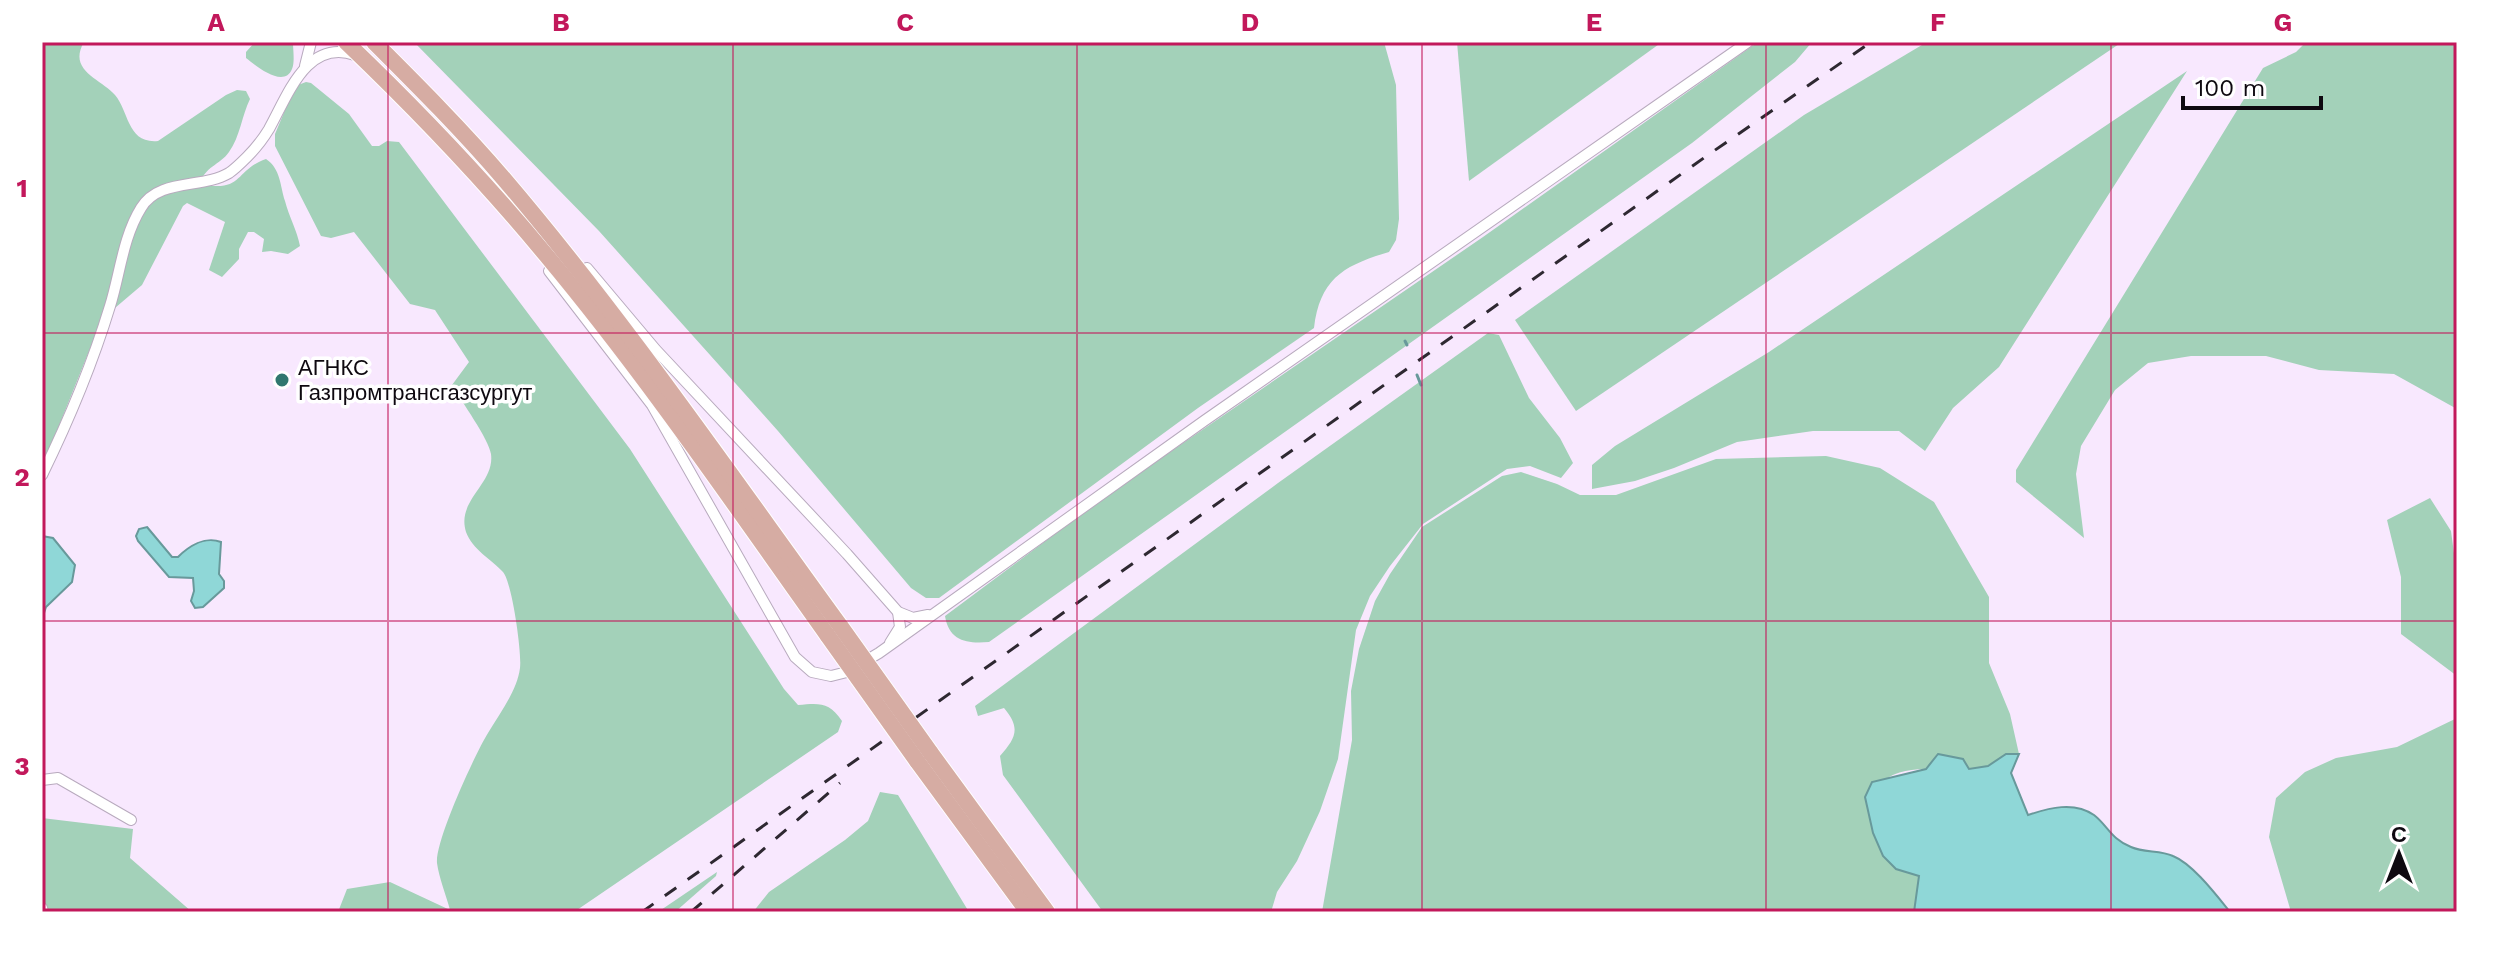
<svg xmlns="http://www.w3.org/2000/svg" width="2499" height="954" font-family="'Work Sans',sans-serif">
<style>
.green{fill:#a3d1b9}
.water{fill:#8fd7d7;stroke:#68999b;stroke-width:2}
.lines{fill:none;stroke-linecap:round;stroke-linejoin:round}
.stream{stroke:#68999b;stroke-width:3}
.street-casing{stroke:#b8aabe;stroke-width:12}
.primary-casing{stroke:#fff;stroke-width:18}
.street{stroke:#fff;stroke-width:10}
.primary{stroke:#d6aca3;stroke-width:16}
.rail{stroke:#2e2831;stroke-width:3;stroke-dasharray:14 14;stroke-linecap:butt}
.primary-bridge-casing{stroke:#fff;stroke-width:18;stroke-linecap:butt}
.primary-bridge{stroke:#d6aca3;stroke-width:16}
.grid{fill:none;stroke:#c2185b;stroke-width:2;stroke-opacity:0.55}
.poi-dot{fill:#30776f;stroke:#fff;stroke-width:3}
.labels{text-anchor:middle;dominant-baseline:central;stroke-width:7;stroke-linejoin:round;paint-order:stroke}
.poi-label{font-size:22px;fill:#0e0910;stroke:#fff;text-anchor:start}
.neatline{fill:none;stroke:#c2185b;stroke-width:3}
.grid-label{font-size:26px;text-anchor:middle;font-weight:bold;fill:#c2185b}
</style>
<rect width="100%" height="100%" fill="#f8e8fe"/>
<g class="green">
<path d="M42,42H84C67,71 102,79 115,95C129,111 127,144 158,141L226,95L237,90L246,91L250,99C242,115 240,137 229,152C220,165 204,167 200,184C244,193 234,170 266,159C281,169 280,186 285,201C289,217 297,230 300,246L288,254L271,251L262,252L264,239L254,232H248L239,249V259L222,277L209,270L225,222L187,203L183,206L142,285L102,319L42,468Z"/>
<path d="M255,42H293C293,50 295,62 292,69C284,89 256,66 246,58V52Z"/>
<path d="M414,42H1384L1396,85L1399,219L1396,240L1389,252C1345,265 1320,278 1314,328L1198,408L939,598H926L911,588L778,431L599,231Z"/>
<path d="M1457,42H1662L1469,181Z"/>
<path d="M1758,42H1812L1795,62L1692,143L989,642C967,644 949,641 945,616L1103,498L1483,237Z"/>
<path d="M1927,42H2122L1576,411L1515,320L1804,115Z"/>
<path d="M2306,42H2457V409L2394,374L2319,370L2266,356H2191L2148,363L2115,390L2081,446L2076,474L2084,538L2016,482V470L2263,68L2296,52Z"/>
<path d="M2187,71L1999,367L1953,408L1925,451L1899,431H1813L1737,442L1674,468L1635,481L1592,489V465L1615,446L1769,352Z"/>
<path d="M306,82L311,83L349,114L372,146H379L387,141L399,142L630,449L784,689L798,705C820,703 829,702 842,721L838,732L574,912H338L347,889L390,882L450,910C446,895 439,878 437,863C435,841 475,754 488,733C500,713 517,691 520,668C522,653 512,582 503,572C492,560 472,549 466,532C456,500 495,484 491,454C489,439 461,401 452,385L469,362L435,310L410,304L354,232L331,238L321,236L275,146V134L293,91L298,85Z"/>
<path d="M1488,333L1499,335L1529,398L1560,438L1573,463L1561,478L1530,466L1507,469L1423,524L1390,566L1370,596L1356,630L1338,759L1320,811L1297,861L1277,892L1271,912H1103L1003,775L1000,756C1016,738 1021,728 1004,708L978,716L975,706L1278,483Z"/>
<path d="M1826,456L1880,468L1934,502L1989,597V663L2010,714L2019,754C1999,755 1999,764 1984,767C1957,772 1913,763 1889,777C1881,782 1873,791 1865,797L1870,814L1896,869L1919,876L1914,912H1322L1352,740L1351,691L1359,649L1375,601L1390,574L1422,527L1502,476L1521,472L1557,484L1580,495H1616L1716,459Z"/>
<path d="M2430,498L2451,531L2457,576V676L2401,634V577L2387,520Z"/>
<path d="M2457,718V912H2291L2269,837L2276,798L2305,772L2336,758L2397,747Z"/>
<path d="M880,792L898,795L969,912H753L769,892L845,840L868,821Z"/>
<path d="M42,818L133,829L130,858L192,912H42Z"/>
<path d="M717,872L716,876L675,912H658Z"/>
</g>
<g class="water">
<path d="M147,527L172,557H178C189,546 205,536 221,542L219,574L224,581V588L203,607L195,608L191,601L194,591L193,578L169,577L138,541L136,536L139,529Z"/>
<path d="M42,536L53,538L75,565L72,582L46,607L42,619Z"/>
<path d="M1938,754L1963,759L1969,769L1988,766L2006,754H2019L2011,773L2028,815C2049,808 2074,801 2094,815C2108,826 2111,839 2131,847C2144,853 2160,850 2173,856C2193,864 2217,896 2230,912H1914L1919,876L1896,869L1883,856L1873,833L1865,797L1872,782L1926,769Z"/>
</g>
<g class="lines">
<g class="stream">
<path d="M1405,341L1407,345"/>
<path d="M1417,375L1421,385"/>
</g>
<g class="street-casing">
<g id="street">
<path d="M305,66L311,42"/>
<path d="M587,268L656,350L847,554L898,612L913,618L928,615"/>
<path d="M549,271L652,405L795,657L812,672L831,676L847,672L879,653L1204,421L1748,42"/>
<path d="M42,475C69,420 92,365 110,306C120,274 123,237 141,208C159,178 202,189 229,173C235,169 241,163 247,157C255,149 263,139 269,129C288,95 307,38 355,55"/>
<path d="M890,643L900,627L898,612"/>
<path d="M42,780L58,778L131,820"/>
<path d="M42,908L43,912"/>
</g>
</g>
<g class="primary-casing">
<g id="primary">
<path d="M346,42C416,109 484,180 546,255C647,376 736,507 828,636"/>
<path d="M374,42C418,86 463,131 504,179C625,321 731,476 841,627"/>
<path d="M930,752L1047,912"/>
<path d="M917,761L1028,912"/>
</g>
</g>
<use href="#street" class="street"/>
<use href="#primary" class="primary"/>
<g class="rail">
<path d="M642,912L1708,155L1871,42"/>
<path d="M691,912L840,783"/>
</g>
<g class="primary-bridge-casing">
<g id="primary-bridge">
<path d="M841,627L930,752"/>
<path d="M828,636L917,761"/>
</g>
</g>
<use href="#primary-bridge" class="primary-bridge"/>
</g>
<path class="grid" d="M388,42V912M733,42V912M1077,42V912M1422,42V912M1766,42V912M2111,42V912M42,333H2457M42,621H2457"/>
<circle class="poi-dot" cx="282" cy="380" r="8"/>
<g class="labels">
<g class="poi-label">
<text x="298" y="367">АГНКС<tspan x="298" dy="25">Газпромтрансгазсургут</tspan></text>
</g>
</g>
<rect width="2499" height="954" fill="none" stroke="#ffffff" stroke-width="88"/>
<g transform="translate(2399 854)" stroke="#ffffff" stroke-width="6" paint-order="stroke">
<path d="M0-6L14 30L0 20L-14 30Z" fill="#0e0910"/>
<text y="-12" font-size="22" font-weight="bold" text-anchor="middle" fill="#0e0910">С</text>
</g>
<path d="M2183 96v12h138v-12" fill="none" stroke="#0e0910" stroke-width="4"/>
<text x="2195" y="96" font-size="24" fill="#0e0910" stroke="#ffffff" stroke-width="6" paint-order="stroke">100 m</text>
<rect x="44" y="44" width="2411" height="866" class="neatline"/>
<g class="grid-label">
<text x="216" y="31">A</text>
<text x="561" y="31">B</text>
<text x="905" y="31">C</text>
<text x="1250" y="31">D</text>
<text x="1594" y="31">E</text>
<text x="1938" y="31">F</text>
<text x="2283" y="31">G</text>
<text x="22" y="197">1</text>
<text x="22" y="486">2</text>
<text x="22" y="775">3</text>
</g>
</svg>
